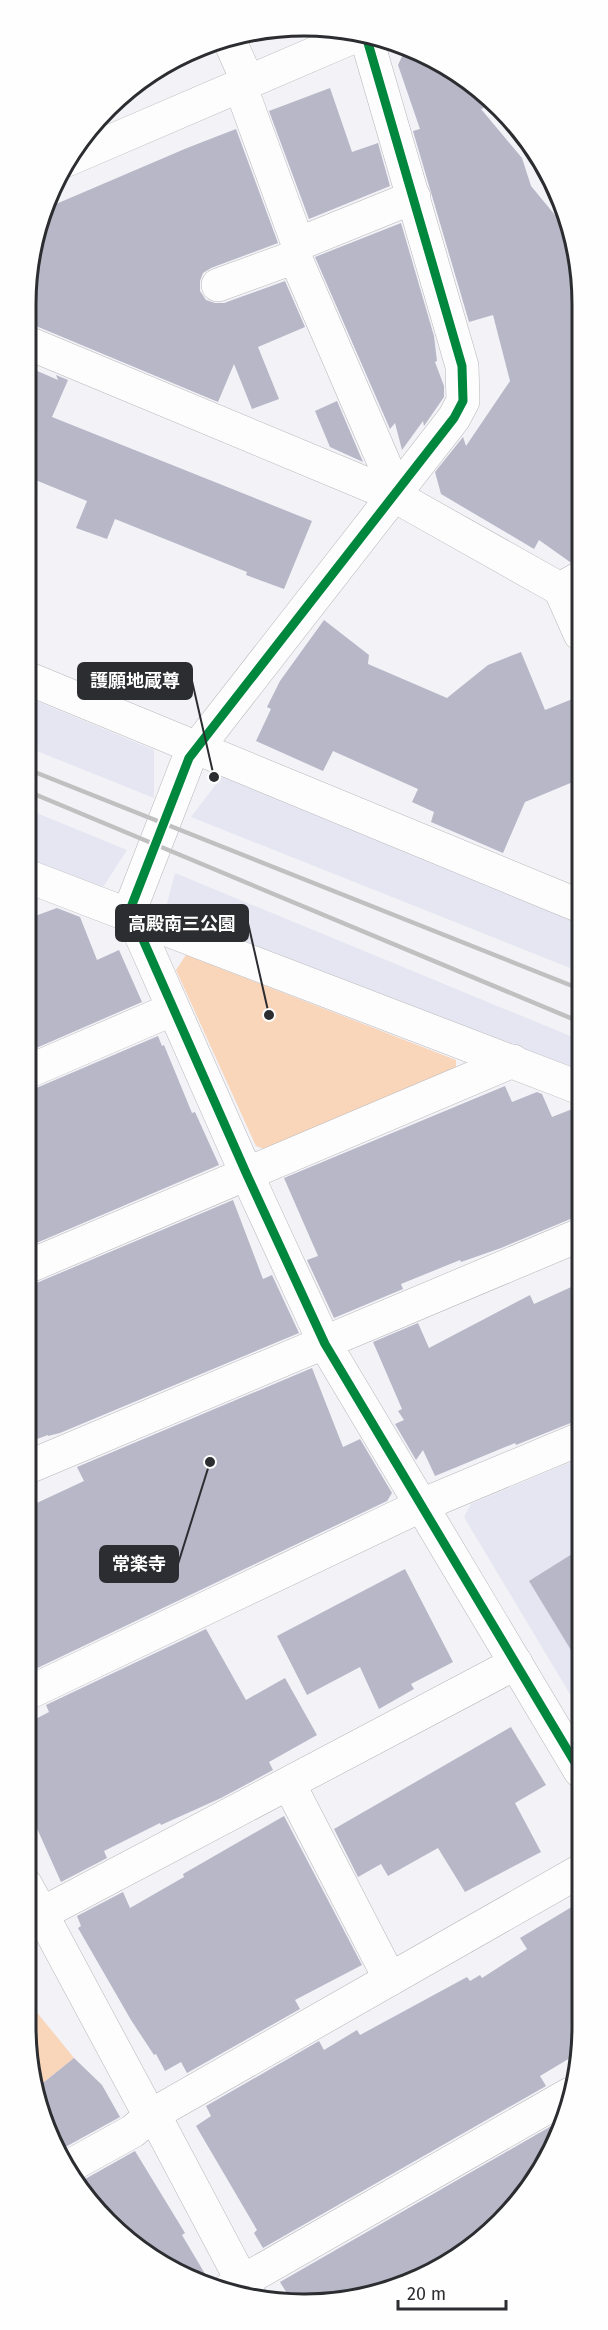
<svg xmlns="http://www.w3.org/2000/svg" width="608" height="2330" font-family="'Fira Sans','Noto Sans JP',sans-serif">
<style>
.built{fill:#e5e6f2}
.green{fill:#f9d5ba}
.building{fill:#b7b7c8}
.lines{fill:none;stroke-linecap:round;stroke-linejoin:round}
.minor-casing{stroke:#b7b7ba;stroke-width:34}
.tertiary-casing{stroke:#b7b7ba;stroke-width:34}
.minor{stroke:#fdfdfe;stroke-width:33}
.tertiary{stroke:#fdfdfe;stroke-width:33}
.rail{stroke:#c0c0c1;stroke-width:4.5}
.cycleway-casing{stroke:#fefefe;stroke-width:13}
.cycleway{stroke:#00873e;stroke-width:9}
.rim{fill:none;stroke:#2c2d30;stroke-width:3}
.leader{fill:none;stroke:#2c2d30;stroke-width:2}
.callout-dot{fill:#2c2d30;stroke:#fefefe;stroke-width:2}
.callout{fill:#2c2d30;stroke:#2c2d30;stroke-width:2}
.callout-label{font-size:18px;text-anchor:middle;font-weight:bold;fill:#fff}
</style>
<rect width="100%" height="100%" fill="#f2f2f7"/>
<g class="built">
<path d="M27,697L154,750V798L27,747Z"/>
<path d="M223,775L580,924V972L191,817Z"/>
<path d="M27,809L127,850L103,887L27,858Z"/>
<path d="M175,873L580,1040V1070L165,911Z"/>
<path d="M580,1458V1711L464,1517L471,1504Z"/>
</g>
<g class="green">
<path d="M186,955L456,1060V1069L272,1152L256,1146L176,970Z"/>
<path d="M26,1999L74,2058L38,2087L26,2026Z"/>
</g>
<g class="building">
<path d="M406,48L427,54L495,103L481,109L522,158L531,186L569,232L580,268V559L570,562L539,540L534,549L441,494L435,472L463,437L466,446L510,381L493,315L469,322L413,131L420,129L398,65Z"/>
<path d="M330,88L352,152L378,143L390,186L309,219L269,111Z"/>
<path d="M236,129L278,243L211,268L203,273L200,281V291L206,300L215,303H224L285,281L305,327L258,347L279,399L252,409L234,364L218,402L36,326L28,307V267L49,207L187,148Z"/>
<path d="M401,223L434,336L437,361L435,362L444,386V397L424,426L423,421L402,450L395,423L390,429L315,257Z"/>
<path d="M28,367L58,380L56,375L68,380L52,417L312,521L284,589L246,575L247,572L115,519L107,539L76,528L87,501L28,477Z"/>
<path d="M337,401L363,462L330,447L315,411Z"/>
<path d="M324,620L369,655L368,664L447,698L488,665L521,652L545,710L580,696V779L525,802L503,853L431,822L434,812L412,802L418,789L333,751L323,771L256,741L271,709L267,707L280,681Z"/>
<path d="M57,908L80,917L97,960L119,950L142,1002L27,1052V919Z"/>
<path d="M158,1036L162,1046L164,1045L192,1113L195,1112L219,1165L27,1247V1090L34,1089Z"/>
<path d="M505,1086L512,1102L537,1092L542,1094L552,1117L580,1106V1215L501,1248L461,1262L460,1260L401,1284L403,1289L334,1318L307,1260L318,1256L284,1178Z"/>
<path d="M233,1200L263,1279L272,1275L299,1333L60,1433L48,1436V1435L26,1443L27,1285L34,1284Z"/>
<path d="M580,1283V1421L573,1422L516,1445L515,1443L435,1476L423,1450L416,1460L395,1424L404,1420L398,1411L402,1409L373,1342L418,1323L429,1348L530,1295L534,1304Z"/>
<path d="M312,1368L343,1447L360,1439L392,1493L387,1501L29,1672L26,1667V1508L84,1481L77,1467Z"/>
<path d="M580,1549V1665L529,1581Z"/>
<path d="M405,1569L453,1662L411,1684L414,1689L379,1709L360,1667L307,1695L277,1636Z"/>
<path d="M206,1629L246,1700L285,1678L317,1735L269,1762L273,1770L221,1798L161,1825L160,1823L104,1851L107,1858L61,1882L26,1804V1724L49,1712L46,1705Z"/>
<path d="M511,1727L546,1785L515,1803L541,1852L465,1892L438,1848L388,1876L381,1864L358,1877L334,1829Z"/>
<path d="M284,1816L362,1965L295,2000L300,2009L187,2073L181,2062L165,2071L156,2054L154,2055L131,2020L78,1928L81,1926L77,1916L123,1892L130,1908L184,1877L183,1874Z"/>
<path d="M580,1902V2052L540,2076L546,2086L263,2248L254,2233L257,2230L196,2126L211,2116L206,2106L319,2041L324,2050L357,2030L360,2035L467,1977L470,1981L480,1975L482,1978L527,1949L520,1938Z"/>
<path d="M74,2058L102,2085L120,2117L58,2151L47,2132L38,2087Z"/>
<path d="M560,2121L545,2165L474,2247L376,2295L293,2303L280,2282Z"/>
<path d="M135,2151L185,2233L182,2235L211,2284L181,2276L95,2210L78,2183Z"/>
</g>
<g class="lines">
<g class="minor-casing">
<g id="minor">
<path d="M228,37L248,82"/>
<path d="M240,85L298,244L295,257L385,465L393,495"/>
<path d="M298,244L414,197"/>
<path d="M218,285L295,257"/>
<path d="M560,589L580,634"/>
<path d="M27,678L580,906"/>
<path d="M27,876L580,1088"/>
<path d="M128,915L140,933L247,1175L325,1344L580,1771"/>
<path d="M128,915L189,758L197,748"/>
<path d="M27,1072L173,1009"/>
<path d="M27,1267L513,1061"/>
<path d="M26,1468L580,1235"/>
<path d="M26,1694L422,1505L580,1439"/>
<path d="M289,1784L390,1979"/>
<path d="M26,1885L150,2116L160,2126L249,2294"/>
<path d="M41,1914L516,1663"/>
<path d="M68,2167L133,2131L150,2116L580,1871"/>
<path d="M229,2289L570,2094"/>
</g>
</g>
<g class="tertiary-casing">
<g id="tertiary">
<path d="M67,160L360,34"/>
<path d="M28,343L393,495L560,589L580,578"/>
<path d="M197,748L454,418L463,401L462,366L366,36"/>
</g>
</g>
<use href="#minor" class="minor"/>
<use href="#tertiary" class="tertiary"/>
<g class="rail">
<path d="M27,769L580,989"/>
<path d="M27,791L580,1022"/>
</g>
<g class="cycleway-casing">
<path id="cycleway" d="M366,36L462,366L463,401L454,418L189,758L128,915L140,933L247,1175L325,1344L580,1771"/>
</g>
<use href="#cycleway" class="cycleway"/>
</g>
<path d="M0 0H608V2330H0ZM304 36H304A268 268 0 0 1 572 304V2026A268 268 0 0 1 304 2294H304A268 268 0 0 1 36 2026V304A268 268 0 0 1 304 36Z" fill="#fefefe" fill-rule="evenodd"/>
<path class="rim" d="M304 36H304A268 268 0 0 1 572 304V2026A268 268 0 0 1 304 2294H304A268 268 0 0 1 36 2026V304A268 268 0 0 1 304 36Z"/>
<path class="leader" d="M214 777L192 681M269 1015L248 923M210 1462L178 1564"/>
<g class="callout-dot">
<circle cx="214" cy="777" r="6"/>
<circle cx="269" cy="1015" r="6"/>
<circle cx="210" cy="1462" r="6"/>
</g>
<g class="callout">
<rect x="78" y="663" width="114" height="36" rx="6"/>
<rect x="116" y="905" width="132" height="36" rx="6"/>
<rect x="100" y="1546" width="78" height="36" rx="6"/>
</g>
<g class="callout-label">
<text x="135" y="687">護願地蔵尊</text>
<text x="182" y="930">高殿南三公園</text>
<text x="139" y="1570">常楽寺</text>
</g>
<path d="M398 2300v9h108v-9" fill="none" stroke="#2c2d30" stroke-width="3"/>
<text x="407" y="2300" font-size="18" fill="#2c2d30" stroke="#fefefe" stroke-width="4.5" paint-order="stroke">20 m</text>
</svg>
